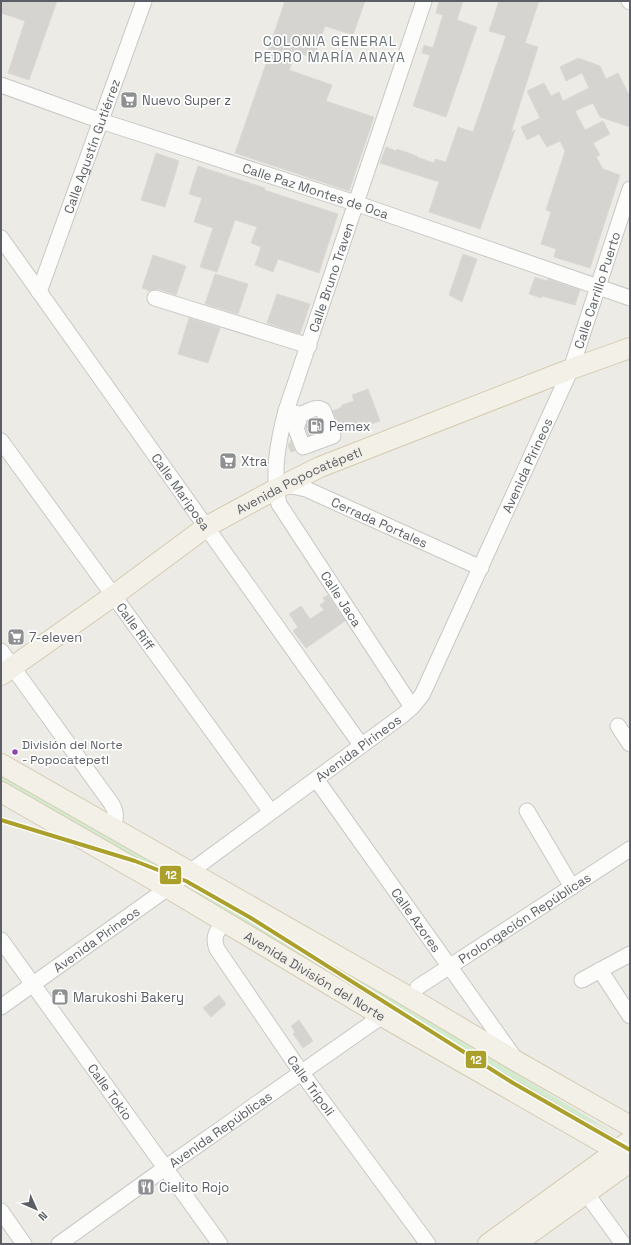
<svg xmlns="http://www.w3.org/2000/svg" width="631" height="1245" font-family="'Space Grotesk',sans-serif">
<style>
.green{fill:#d2eace}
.building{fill:#d5d4d0;stroke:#dcd9d4}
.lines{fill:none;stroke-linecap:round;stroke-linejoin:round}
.minor-tunnel{stroke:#c8c8c5;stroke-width:15;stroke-dasharray:15 8;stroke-linecap:butt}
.minor-casing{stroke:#c8c8c7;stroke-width:17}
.major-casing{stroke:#d6cbb1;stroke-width:22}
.minor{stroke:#fcfcfb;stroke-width:15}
.major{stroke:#f3f0e7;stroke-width:20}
.metro-1-casing{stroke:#fff;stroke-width:7}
.metro-1{stroke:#aca02d;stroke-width:4}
.bus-dot{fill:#8e44ad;stroke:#fff;stroke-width:1.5}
.labels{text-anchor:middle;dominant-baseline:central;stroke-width:3.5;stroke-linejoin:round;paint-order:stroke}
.bus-label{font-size:12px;fill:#5b5f65;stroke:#fff;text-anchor:start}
.poi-label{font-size:13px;fill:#5b5f65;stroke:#fff;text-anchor:start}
.street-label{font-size:13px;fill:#5b5f65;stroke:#fff}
.neighbourhood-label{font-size:14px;letter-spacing:1px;fill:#6b7277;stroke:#fff}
.line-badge{stroke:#fff;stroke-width:1.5}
.badge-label{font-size:11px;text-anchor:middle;font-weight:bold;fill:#fff}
</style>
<rect width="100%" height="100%" fill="#ecebe5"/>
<g class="green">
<path d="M1,772L169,868L158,874L1,785Z"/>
<path d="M201,885L221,896L611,1131L526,1092L195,893Z"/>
</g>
<g class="building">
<path d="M1,1H57L29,80L8,73L25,21L1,13Z"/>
<path d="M285,1H365L353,35L325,26L314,58L296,52L289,70L332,85L326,101L374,117L349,191L235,153L268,58L266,57Z"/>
<path d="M439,1H463L457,20L477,27L446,117L413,106L430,55L422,53L424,45L433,48L443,15L436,13Z"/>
<path d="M499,1H539L525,43L538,47L511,132L515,130L480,229L429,212L439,182L380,163L386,147L396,151L397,149L417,156V157L434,163L435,159L446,162L458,127L473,132L506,36L489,31Z"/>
<path d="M578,58L600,66L606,79L618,73L630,97V127L600,117L593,103L575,111L585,130L603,121L610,134L593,143L600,155L596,157L603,169L620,175L590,268L554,257L556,249L541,244L551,212L546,210L565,151L560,141L547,147L539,134L527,140L521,127L540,118L527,91L544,83L551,96L559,92L563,101L589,88L582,73L566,81L560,67Z"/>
<path d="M156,153L179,161L165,207L141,200Z"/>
<path d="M198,166L265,188L264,190L338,214L319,273L278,259L273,272L255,265L261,247L251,243L257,227L235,220L217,272L200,267L213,228L194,222L202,198L189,194Z"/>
<path d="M463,254L477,259L462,302L449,295Z"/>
<path d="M153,255L186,266L176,295L158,289L150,291L142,288Z"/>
<path d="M215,274L248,284L238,314L205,304Z"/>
<path d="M535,277L547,281L548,279L580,290L575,305L542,296L541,298L529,294Z"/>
<path d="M277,294L310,304L300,334L267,323Z"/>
<path d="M189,318L220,328L208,363L178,354Z"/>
<path d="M368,389L380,421L351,431L350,428L341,431L333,411L342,407V405L354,401L352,395Z"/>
<path d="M316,418L321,431L308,436L306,429V427L312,425L310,420Z"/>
<path d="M291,440L295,451L291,452L288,446Z"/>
<path d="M328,595L345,621L306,648L293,631L298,627L289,614L301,606L310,619L324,610L320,605L325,601L323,598Z"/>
<path d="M219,995L226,1004L211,1017L203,1008Z"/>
<path d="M299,1020L313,1041L303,1048L293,1034L295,1032L291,1026Z"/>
</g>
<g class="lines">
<path class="minor-tunnel" d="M309,414L317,435"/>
<g class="minor-casing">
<g id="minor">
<path d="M629,1L630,2"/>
<path id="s1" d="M1,85L101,121L355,203L630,298"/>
<path id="s2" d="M1,238L361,745"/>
<path id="s3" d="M39,292L144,1"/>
<path d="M155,298L309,346"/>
<path d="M286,411C290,412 296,414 300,414C308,413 314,405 323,410L333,436L303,447L296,429L301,414"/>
<path id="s4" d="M1,441L271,812"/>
<path id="s5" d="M280,487L292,486L306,489L481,568"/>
<path d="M1,651L111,803C117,812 116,818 113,828"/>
<path id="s6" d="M412,707L279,504C272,473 278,441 286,411L424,1"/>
<path d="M618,726L630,744"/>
<path id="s7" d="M316,779L514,1057"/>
<path d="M527,811L572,887"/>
<path id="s8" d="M225,922C217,931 212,936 217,949L301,1072L428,1244"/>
<path id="s9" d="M1,940L220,1244"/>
<path d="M600,970L630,1016"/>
<path d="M582,980L630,954"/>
<path id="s10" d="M418,987L630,849"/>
<path id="s11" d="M1,1007L168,888L403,715L412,707L422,695L571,369L630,189"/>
<path d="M586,1193L623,1244"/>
<path d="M1,1211L24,1244"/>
<path id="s12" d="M59,1244L165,1168L382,1016"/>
</g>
</g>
<g class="major-casing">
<g id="major">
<path id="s13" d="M1,675L113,596L206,527L276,489L320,467L571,369L630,348"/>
<path d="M1,764L402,993L516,1061L630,1126"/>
<path id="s14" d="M1,792L168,888L382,1016L630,1158"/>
<path d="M488,1244L630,1141"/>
<path d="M515,1244L630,1162"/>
</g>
</g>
<use href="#minor" class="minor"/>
<use href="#major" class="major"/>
<g class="metro-1-casing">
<path id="metro-1" d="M1,820L135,861L186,881L251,918L513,1083L630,1150"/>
</g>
<use href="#metro-1" class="metro-1"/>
</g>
<defs>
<g id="supermarket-square" transform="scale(0.9)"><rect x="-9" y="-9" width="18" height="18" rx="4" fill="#8e9092" stroke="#fff"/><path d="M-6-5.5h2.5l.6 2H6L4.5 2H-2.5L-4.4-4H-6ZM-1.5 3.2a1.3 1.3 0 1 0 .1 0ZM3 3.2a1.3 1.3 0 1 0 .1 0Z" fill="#fff"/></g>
<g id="fuel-square" transform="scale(0.9)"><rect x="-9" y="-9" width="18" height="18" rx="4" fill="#8e9092" stroke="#fff"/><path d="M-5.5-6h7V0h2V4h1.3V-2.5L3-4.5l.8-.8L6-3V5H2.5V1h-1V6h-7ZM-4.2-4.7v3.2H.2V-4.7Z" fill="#fff"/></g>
<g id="shop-square" transform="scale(0.9)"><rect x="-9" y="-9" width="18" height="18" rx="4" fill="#8e9092" stroke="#fff"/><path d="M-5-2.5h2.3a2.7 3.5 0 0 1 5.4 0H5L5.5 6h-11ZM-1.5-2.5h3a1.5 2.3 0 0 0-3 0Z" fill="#fff"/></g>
<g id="restaurant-square" transform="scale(0.9)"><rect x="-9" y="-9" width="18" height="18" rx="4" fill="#8e9092" stroke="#fff"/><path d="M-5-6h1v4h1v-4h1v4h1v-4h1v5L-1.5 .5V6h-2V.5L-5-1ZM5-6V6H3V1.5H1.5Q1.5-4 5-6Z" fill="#fff"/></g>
</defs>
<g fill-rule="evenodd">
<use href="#supermarket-square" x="129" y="100"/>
<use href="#fuel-square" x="316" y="426"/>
<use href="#supermarket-square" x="228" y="461"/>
<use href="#supermarket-square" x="16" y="637"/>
<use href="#shop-square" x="60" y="997"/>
<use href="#restaurant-square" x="146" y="1187"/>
</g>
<circle class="bus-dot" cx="15" cy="752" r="3.5"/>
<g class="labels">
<g class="bus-label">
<text x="22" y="745">División del Norte<tspan x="22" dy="15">- Popocatepetl</tspan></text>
</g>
<g class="poi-label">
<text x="142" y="100">Nuevo Super z</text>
<text x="329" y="426">Pemex</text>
<text x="241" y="461">Xtra</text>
<text x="29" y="637">7-eleven</text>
<text x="73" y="997">Marukoshi Bakery</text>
<text x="159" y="1187">Cielito Rojo</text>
</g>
<g class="street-label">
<text stroke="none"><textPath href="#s3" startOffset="155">Calle Agustín Gutiérrez</textPath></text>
<text stroke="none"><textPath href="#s1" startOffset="332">Calle Paz Montes de Oca</textPath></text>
<text stroke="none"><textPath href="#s6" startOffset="478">Calle Bruno Traven</textPath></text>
<text stroke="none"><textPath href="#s11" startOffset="966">Calle Carrillo Puerto</textPath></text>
<text stroke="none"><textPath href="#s11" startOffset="777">Avenida Pirineos</textPath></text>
<text stroke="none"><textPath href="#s13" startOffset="357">Avenida Popocatépetl</textPath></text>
<text stroke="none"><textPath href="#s2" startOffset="311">Calle Mariposa</textPath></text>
<text stroke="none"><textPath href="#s5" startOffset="107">Cerrada Portales</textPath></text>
<text transform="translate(341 599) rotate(57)">Calle Jaca</text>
<text stroke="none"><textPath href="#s4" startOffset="229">Calle Riff</textPath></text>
<text stroke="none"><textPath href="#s11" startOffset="441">Avenida Pirineos</textPath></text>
<text stroke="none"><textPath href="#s10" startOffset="127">Prolongación Repúblicas</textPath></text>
<text stroke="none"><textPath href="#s7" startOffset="173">Calle Azores</textPath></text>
<text stroke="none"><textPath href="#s11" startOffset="117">Avenida Pirineos</textPath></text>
<text stroke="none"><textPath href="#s14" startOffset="364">Avenida División del Norte</textPath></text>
<text stroke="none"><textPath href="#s8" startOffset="196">Calle Trípoli</textPath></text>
<text stroke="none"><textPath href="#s9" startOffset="187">Calle Tokio</textPath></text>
<text stroke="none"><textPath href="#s12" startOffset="198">Avenida Repúblicas</textPath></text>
</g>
<g class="neighbourhood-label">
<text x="330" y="41">COLONIA GENERAL<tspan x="330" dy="16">PEDRO MARÍA ANAYA</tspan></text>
</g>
</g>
<g class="line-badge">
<rect x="159" y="865" width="23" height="20" rx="4" fill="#aca02d"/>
<rect x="465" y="1050" width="22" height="19" rx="4" fill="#aca02d"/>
</g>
<g class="badge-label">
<text x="171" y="879">12</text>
<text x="476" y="1064">12</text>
</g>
<rect width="631" height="1245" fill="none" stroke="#5b5f65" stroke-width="4"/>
<g transform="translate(36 1209) rotate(135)" stroke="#ffffff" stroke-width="3" paint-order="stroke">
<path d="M0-3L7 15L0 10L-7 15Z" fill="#5b5f65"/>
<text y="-6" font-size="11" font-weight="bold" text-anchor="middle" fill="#5b5f65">N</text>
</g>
</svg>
